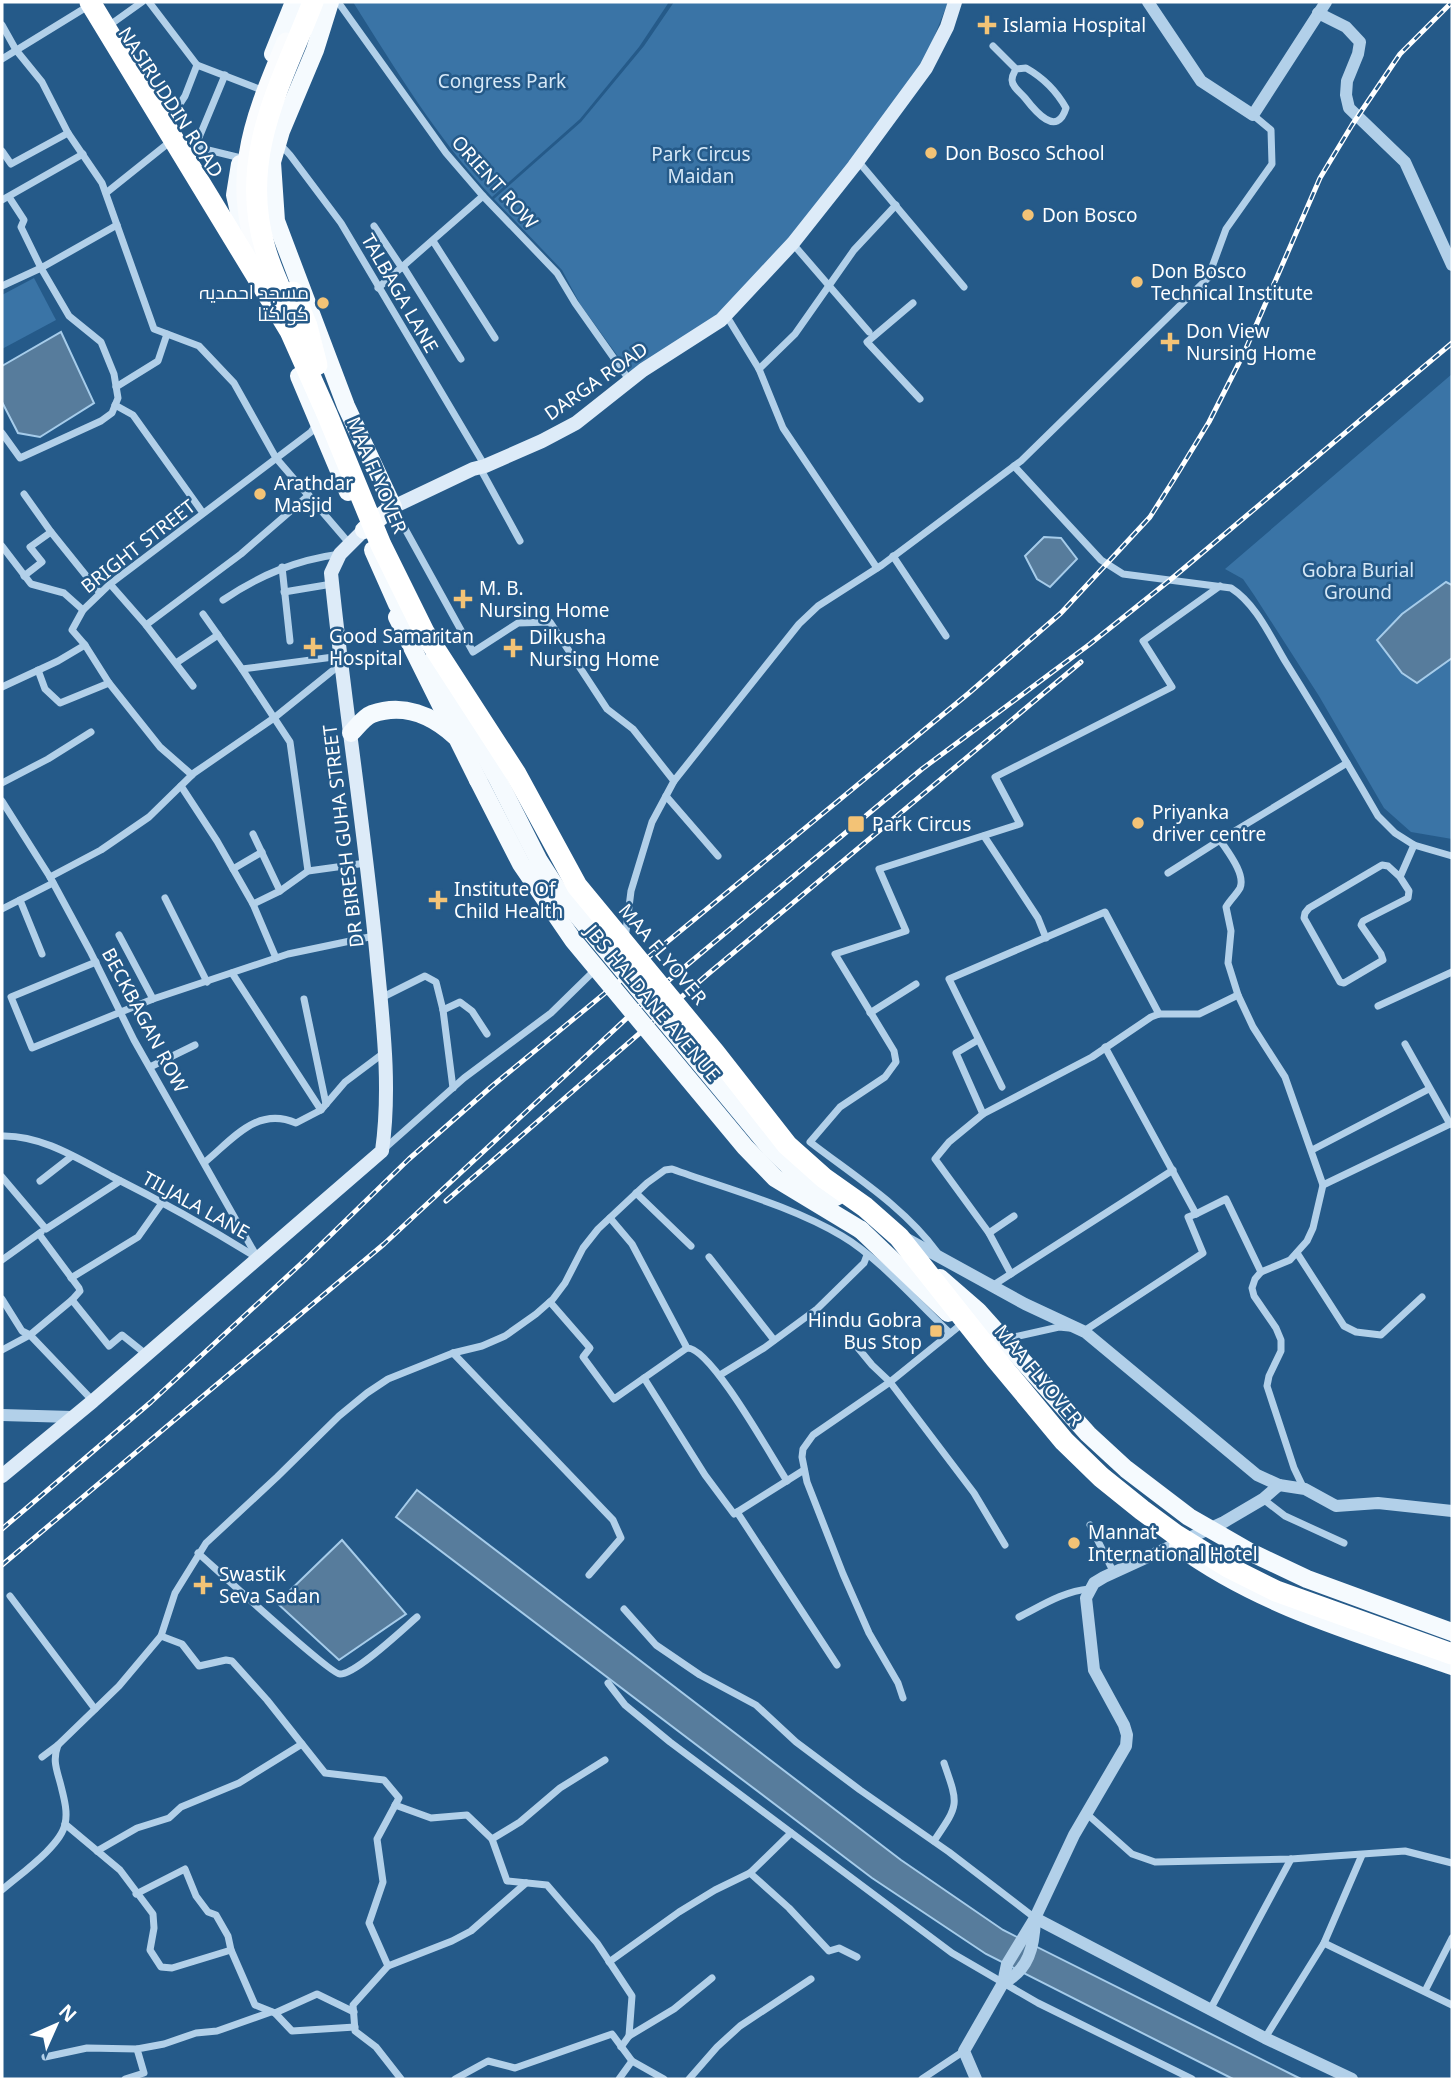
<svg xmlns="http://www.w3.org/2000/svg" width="1454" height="2081" font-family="'Noto Sans',Cairo,sans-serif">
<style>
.green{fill:#3a74a6}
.water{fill:#577c9c;stroke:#a6ccea;stroke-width:2}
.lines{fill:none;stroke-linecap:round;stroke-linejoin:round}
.minor{stroke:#b2d0e9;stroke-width:7}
.tertiary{stroke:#b2d0e9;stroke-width:12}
.secondary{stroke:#ddebf8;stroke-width:14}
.primary{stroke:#f5fafe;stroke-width:18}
.rail-casing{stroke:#fff;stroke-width:5}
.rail{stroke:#255a89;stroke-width:2.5;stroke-dasharray:8;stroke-linecap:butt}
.primary-bridge{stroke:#f5fafe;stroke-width:18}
.trunk-bridge{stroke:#fafcfe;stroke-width:19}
.motorway-bridge{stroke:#fff;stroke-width:21}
.poi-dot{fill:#f3c376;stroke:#255a89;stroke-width:2.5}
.labels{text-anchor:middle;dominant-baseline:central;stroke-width:5;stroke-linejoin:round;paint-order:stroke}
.poi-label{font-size:19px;fill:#fff;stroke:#255a89;text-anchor:start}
.park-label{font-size:19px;fill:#d6e8f7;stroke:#255a89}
.street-label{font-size:19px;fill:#fff;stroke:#255a89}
</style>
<rect width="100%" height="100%" fill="#255a89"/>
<g class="green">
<path d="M353,2H669L639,47L580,119L492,197C437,138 396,70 353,2Z"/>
<path d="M674,2H948L921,70L789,247L718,316L630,373L580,304L562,270L494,199L581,122L644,46Z"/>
<path d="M34,278L56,320L2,349V295Z"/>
<path d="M1452,374V839L1411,832L1384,808L1319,696L1254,595L1243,579L1225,569Z"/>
</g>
<g class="water">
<path d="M61,332L94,403L40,437L18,433L2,402V366Z"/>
<path d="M1044,537L1061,538L1077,559L1050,587L1037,579L1025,556Z"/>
<path d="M1446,582L1452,585V658L1417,683L1402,673L1377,640L1402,614Z"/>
<path d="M417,1490L901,1860L1003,1930L1301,2079H1233L986,1954L872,1878L396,1517Z"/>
<path d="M342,1540L406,1614L339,1660L277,1603Z"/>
</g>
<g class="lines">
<g class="minor">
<path d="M149,2L197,65"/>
<path d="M338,2L446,153L483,196L557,273L575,303L630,381"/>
<path d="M2,25L16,50L42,82L68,133L102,183L154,329L199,346L234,383L276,458L349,543"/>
<path d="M107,27L142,2"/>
<path d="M993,46L1016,69L1026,68C1042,77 1057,92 1066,108C1057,138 1035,111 1025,98C1021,93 1012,87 1012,80C1012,75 1014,73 1016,69"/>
<path d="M2,59L85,8"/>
<path d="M225,75L198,140L200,146L204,149L241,158"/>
<path d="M168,122L185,96L197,65L259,89"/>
<path d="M279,143L290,155L341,223L485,466"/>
<path d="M2,151L11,164L68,133"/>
<path d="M858,161L964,287"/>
<path d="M106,193L171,141"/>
<path d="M9,197L24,220L21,227L41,268L117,225"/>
<path d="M2,200L83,154"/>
<path d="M374,226L402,268"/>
<path d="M433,241L495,338"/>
<path d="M793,244L869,332"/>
<path d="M403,266L461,359"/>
<path d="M2,286L41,268L69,316L101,342L114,374L118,398L112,413L101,421L20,458L2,433"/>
<path d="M378,288L483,196"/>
<path d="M913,303L867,342L920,399"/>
<path d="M726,315L759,369L783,428L877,568"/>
<path d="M759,369L795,334L854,250L896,205"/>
<path d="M116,387L158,361L167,334"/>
<path d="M115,405L133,415L203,513"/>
<path d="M1014,466L1101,560L1123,574L1231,588C1256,604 1270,636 1285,661C1317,712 1348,764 1378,816L1395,833L1414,845L1452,856"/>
<path d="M480,468L520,541"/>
<path d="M24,494L51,532L100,593"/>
<path d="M393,507L473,652L518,623L550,622L607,709L633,729L674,781L799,624L818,606L882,565L1021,461L1208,278L1226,229L1272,164L1271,130L1253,115"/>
<path d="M2,546L31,584L64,593L83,610"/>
<path d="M893,556L946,636"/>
<path d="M282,567L290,641"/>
<path d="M24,576L42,562L30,547L51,532"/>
<path d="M110,584L146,625L193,686"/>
<path d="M284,592L332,584"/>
<path d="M223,600C260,575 296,560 340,554"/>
<path d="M203,614L242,669L341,656"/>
<path d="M146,625L241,554L309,495"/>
<path d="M85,645L109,683L160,747L192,775"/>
<path d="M176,663L218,635"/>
<path d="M242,669L290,742L308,871"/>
<path d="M38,670L45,689L60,703L109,683"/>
<path d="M2,687L58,661L85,645L72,630L83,610L110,584L311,432L318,422"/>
<path d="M2,783L48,759L91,732"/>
<path d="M181,786L217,841L253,904L276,958"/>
<path d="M666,796L718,856"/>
<path d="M2,801L50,877L90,951L134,1040L257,1257"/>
<path d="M253,834L280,891L253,904"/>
<path d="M984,836L1038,918L1046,938"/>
<path d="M233,869L262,852"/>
<path d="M1168,873L1220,840"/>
<path d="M50,877L101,850L149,817L194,773L274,718L342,663"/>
<path d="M1400,877L1409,891L1408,898L1363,921L1361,925L1381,954L1383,960L1344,983L1340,982L1304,918L1305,913L1309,908L1382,865L1388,866L1400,877L1414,845"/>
<path d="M280,891L308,871L366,863"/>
<path d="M165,898L207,982"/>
<path d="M20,900L42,954"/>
<path d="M2,909L53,883"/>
<path d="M119,935L153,999"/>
<path d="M625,939L631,891L652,822L674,781"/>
<path d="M96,962L11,997L32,1048L153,999L288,954L374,936"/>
<path d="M232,973L321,1110"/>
<path d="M381,998L425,976L436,982L443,1010L453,1088"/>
<path d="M304,999L326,1104"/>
<path d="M1378,1006L1452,972"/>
<path d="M443,1010L460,1002L472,1011L487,1034"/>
<path d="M870,1013L916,984"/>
<path d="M978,1040L956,1053L983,1114"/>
<path d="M1405,1044L1450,1124"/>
<path d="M1105,1047L1196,1214L1226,1199L1261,1272"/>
<path d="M150,1067L195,1045"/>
<path d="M1002,1087L949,979L1105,912L1159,1014"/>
<path d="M2,1136C41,1135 77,1158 111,1176C161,1201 209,1228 256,1257"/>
<path d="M384,1149L464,1078L551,1013L596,969"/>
<path d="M1312,1150L1429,1089"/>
<path d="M205,1162C233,1139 257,1106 296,1123L321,1110L345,1082L385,1052"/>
<path d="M2,1177L46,1229L120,1181"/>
<path d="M40,1181L72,1156"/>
<path d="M1323,1185L1452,1123"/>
<path d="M636,1193L691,1246"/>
<path d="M610,1218L632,1244L687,1348C711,1347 772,1458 787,1481"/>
<path d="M989,1233L1014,1216"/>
<path d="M39,1234L79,1288L80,1291L72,1300"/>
<path d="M937,1252C903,1206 854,1176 810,1142L840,1107L885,1077L896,1062L894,1051L835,954L906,931L879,869L1020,824L995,777L1172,687L1143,641L1220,586"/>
<path d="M1297,1253L1344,1326L1356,1332L1381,1335L1422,1297"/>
<path d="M709,1257L774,1340"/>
<path d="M2,1260L41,1232"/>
<path d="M1011,1274L989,1233L935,1159L949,1142L983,1114L1092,1057L1151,1017L1159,1014H1199L1238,995"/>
<path d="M71,1278L138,1237L162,1203"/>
<path d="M992,1286L1173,1170"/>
<path d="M2,1299L22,1331L30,1335L93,1401"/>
<path d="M550,1302L590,1348L583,1357L614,1399L644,1378"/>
<path d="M1084,1331L1203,1253L1188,1217L1196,1214"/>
<path d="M849,1337L872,1365L890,1382L974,1493L1005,1545"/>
<path d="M1005,1339L1059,1327L1069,1328"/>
<path d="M687,1348L644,1378L705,1475L734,1514L804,1470"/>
<path d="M2,1350L30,1335L72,1300L109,1346L122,1335L147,1355"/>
<path d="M453,1353L613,1520L621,1538L589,1575"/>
<path d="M720,1375L764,1348L817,1309L864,1263L867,1255"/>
<path d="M1304,1489L1294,1468L1267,1386L1269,1376L1281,1351V1340L1276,1328L1254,1296L1252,1288L1255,1279L1261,1272L1290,1260L1307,1241L1313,1228L1323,1185L1285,1077L1253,1027L1238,995L1228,963L1231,931L1226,907C1230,900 1236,895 1240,888C1246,874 1227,851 1220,840L1347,763"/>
<path d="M1263,1499L1285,1516L1344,1543"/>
<path d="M737,1512L837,1665"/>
<path d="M1090,1525L1114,1573"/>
<path d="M198,1553C215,1568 330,1674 340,1674C356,1674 403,1629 417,1617"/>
<path d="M10,1596L95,1709"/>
<path d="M624,1609L656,1645L700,1675L756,1705L796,1742L860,1790L949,1852L1035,1918"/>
<path d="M1019,1617C1041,1606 1064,1591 1089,1589"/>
<path d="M161,1636L182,1644L199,1666L226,1660L232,1661L267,1700L325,1773L384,1780L399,1798L377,1839L383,1882L369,1923L388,1966L353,2005L355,2031L376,2047L401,2079"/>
<path d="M608,1683L625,1705L670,1742L952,1953L1038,2003L1192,2079"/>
<path d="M903,1698L898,1683L869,1633L843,1574L807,1482L802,1457L803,1449L813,1435L890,1382L963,1323"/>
<path d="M42,1757L58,1745"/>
<path d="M395,1805L431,1818L467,1815L492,1839L507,1881L547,1885L597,1943L632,1996L629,2036L621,2047"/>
<path d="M1087,1814L1132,1854L1155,1862L1291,1859L1405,1851L1452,1863"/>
<path d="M65,1824L120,1870L153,1914L154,1928L150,1950L161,1967L172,1968L231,1950L255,2005L275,2013L317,1994L354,2012"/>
<path d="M492,1839L520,1822L560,1788L605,1760"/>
<path d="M934,1841C959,1804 959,1806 944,1763"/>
<path d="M97,1851L137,1828L169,1818L181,1807L239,1783L302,1744"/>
<path d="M750,1873L789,1908L829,1951L839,1948L857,1957"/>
<path d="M2,1890C19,1875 61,1846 65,1824C68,1812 64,1798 61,1786C57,1770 52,1761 58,1745L119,1686L161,1636L175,1593L206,1543L277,1477L339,1416L367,1393L388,1379L453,1353L482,1346L505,1336L536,1314L553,1299L565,1283L583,1248L598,1229L647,1183L665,1170L672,1169C727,1189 792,1206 842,1236C878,1257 919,1304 950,1333"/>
<path d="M136,1894L185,1869L196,1896L208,1912L216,1915L228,1936L231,1950"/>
<path d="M1324,1943L1452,2005"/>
<path d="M609,1962L679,1912L715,1890L750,1873L791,1833"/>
<path d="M388,1966L452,1941L471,1931L526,1883"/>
<path d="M1425,1991L1452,1938"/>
<path d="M1211,2008L1291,1859"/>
<path d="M275,2013L292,2031L355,2027"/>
<path d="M629,2036L674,2009L712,1978"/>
<path d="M1265,2038L1324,1943L1362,1855"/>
<path d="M45,2057L87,2048L137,2049"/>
<path d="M125,2079L144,2073L137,2049L164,2044L196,2033L217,2031L271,2012"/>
<path d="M455,2079L488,2061L515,2068L612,2034L632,2061L664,2079"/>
<path d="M619,2079L632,2061"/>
<path d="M689,2079L717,2047L740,2026L811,1979"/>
<path d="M922,2079L964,2051"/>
</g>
<g class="tertiary">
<path d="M1148,2L1201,81L1253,115L1326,2"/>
<path d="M1318,13L1346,27L1360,42L1358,54L1347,81L1346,95L1349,108L1405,162L1452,265"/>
<path d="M905,1238L1025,1304L1085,1332L1257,1475L1279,1485L1305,1489L1336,1506L1378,1503L1452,1511"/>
<path d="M2,1415L72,1417"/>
<path d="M1035,1918L1265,2038L1352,2079"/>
<path d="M1003,1983C1029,1970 1034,1947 1035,1919"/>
<path d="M976,2079L964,2051L1003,1983L1007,1964L1035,1918L1074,1835L1126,1746L1127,1735L1124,1725L1094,1670L1086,1598L1094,1583L1104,1577L1224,1522L1263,1499L1279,1485"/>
</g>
<g class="secondary">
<path d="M393,507L473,469L485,466L542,441L576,423L643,370L721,320L793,243L854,166L926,68L947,27L955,2"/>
<path d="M2,1476L93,1401L382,1151C391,1087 383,1024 377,960C365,831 344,702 331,573L340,554L364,530"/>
</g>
<g class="primary">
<path d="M330,2L315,50L281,131L272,162L276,221L346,406L393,507L364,530"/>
<path d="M273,54L294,2"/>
<path d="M240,164L235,195L243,229"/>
<path d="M299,376L348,492"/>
<path d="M373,550L397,604L413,627"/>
<path d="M397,617L478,780"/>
<path d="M432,661L495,774"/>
<path d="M351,733C357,727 364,717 372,714C403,703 432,715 455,736"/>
<path d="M861,1230L948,1313"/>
<path d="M940,1278L978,1311L1088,1434L1126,1469L1189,1517L1250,1552L1307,1579L1452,1632"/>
<path d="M1178,1546C1260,1606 1357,1633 1452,1666"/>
</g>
<g class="rail-casing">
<g id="rail">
<path d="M446,1201L708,974L1081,662"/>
<path d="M2,1529L151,1402L305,1260L409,1159L491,1087L969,693L1061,613L1150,517L1176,476L1209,422L1244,353L1320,178L1352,125L1400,54L1452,2"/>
<path d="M2,1565L384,1244L657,990L922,769L1090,644L1170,580L1452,343"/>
</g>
</g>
<use href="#rail" class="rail"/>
<g class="primary-bridge">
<path d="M495,774L539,861L563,898L770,1148L796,1173L836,1197"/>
<path d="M478,780L521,864L573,940L745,1147L775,1178L861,1230"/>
</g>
<path class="trunk-bridge" d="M263,271C229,181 250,127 286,42"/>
<g class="motorway-bridge">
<path d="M90,2L290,331L327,414L381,545L424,632L516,774L577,886L715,1053L787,1145L824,1178L865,1207L899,1237L995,1358L1064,1441L1101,1477L1142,1510L1176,1535L1228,1567L1276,1591L1452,1654"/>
<path d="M293,292L307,326L317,365"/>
<path d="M291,313C282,292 271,270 265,248C238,157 281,84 313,2"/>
</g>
</g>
<g class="poi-dot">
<path d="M983.5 14.5h7v7h7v7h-7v7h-7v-7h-7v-7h7z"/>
<circle cx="931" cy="153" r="7"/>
<circle cx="1028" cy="215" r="7"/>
<circle cx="1137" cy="282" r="7"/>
<circle cx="323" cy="303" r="7"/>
<path d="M1166.5 331.5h7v7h7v7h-7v7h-7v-7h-7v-7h7z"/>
<circle cx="260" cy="494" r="7"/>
<path d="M459.5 588.5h7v7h7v7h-7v7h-7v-7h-7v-7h7z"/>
<path d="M309.5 636.5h7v7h7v7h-7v7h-7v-7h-7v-7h7z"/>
<path d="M509.5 637.5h7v7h7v7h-7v7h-7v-7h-7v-7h7z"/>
<circle cx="1138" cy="823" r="7"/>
<rect x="847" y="815" width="18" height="18" rx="3.5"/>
<path d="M434.5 889.5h7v7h7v7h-7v7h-7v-7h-7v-7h7z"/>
<rect x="929" y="1324" width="14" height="14" rx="3.5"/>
<circle cx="1074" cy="1543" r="7"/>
<path d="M199.5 1574.5h7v7h7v7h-7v7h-7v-7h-7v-7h7z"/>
</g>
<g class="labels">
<g class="poi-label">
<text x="1003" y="25">Islamia Hospital</text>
<text x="945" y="153">Don Bosco School</text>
<text x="1042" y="215">Don Bosco</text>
<text x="1151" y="271">Don Bosco<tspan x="1151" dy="22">Technical Institute</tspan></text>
<text x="309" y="292" text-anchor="end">مسجد احمدیہ<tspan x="309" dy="22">کولکتا</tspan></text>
<text x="1186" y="331">Don View<tspan x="1186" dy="22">Nursing Home</tspan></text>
<text x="274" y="483">Arathdar<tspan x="274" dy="22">Masjid</tspan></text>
<text x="479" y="588">M. B.<tspan x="479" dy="22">Nursing Home</tspan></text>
<text x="329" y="636">Good Samaritan<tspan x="329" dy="22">Hospital</tspan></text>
<text x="529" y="637">Dilkusha<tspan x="529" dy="22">Nursing Home</tspan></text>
<text x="1152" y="812">Priyanka<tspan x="1152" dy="22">driver centre</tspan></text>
<text x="872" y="824">Park Circus</text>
<text x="454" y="889">Institute Of<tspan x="454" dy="22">Child Health</tspan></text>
<text x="922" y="1320" text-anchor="end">Hindu Gobra<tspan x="922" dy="22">Bus Stop</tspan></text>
<text x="1088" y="1532">Mannat<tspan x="1088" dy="22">International Hotel</tspan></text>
<text x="219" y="1574">Swastik<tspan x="219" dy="22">Seva Sadan</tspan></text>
</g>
<g class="park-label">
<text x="502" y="81">Congress Park</text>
<text x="701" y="154">Park Circus<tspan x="701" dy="22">Maidan</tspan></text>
<text x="1358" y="570">Gobra Burial<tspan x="1358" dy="22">Ground</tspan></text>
</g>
<g class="street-label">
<text transform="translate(171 102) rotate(57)">NASIRUDDIN ROAD</text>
<text transform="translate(495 182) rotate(48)">ORIENT ROW</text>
<text transform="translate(400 293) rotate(60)">TALBAGA LANE</text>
<text transform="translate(596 381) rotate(-35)">DARGA ROAD</text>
<text transform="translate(377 475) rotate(67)">MAA FLYOVER</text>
<text transform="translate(138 546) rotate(-38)">BRIGHT STREET</text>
<text transform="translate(343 836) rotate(-97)">DR BIRESH GUHA STREET</text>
<text transform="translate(663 954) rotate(50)">MAA FLYOVER</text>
<text transform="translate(653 1003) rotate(50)">JBS HALDANE AVENUE</text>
<text transform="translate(145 1020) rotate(62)">BECKBAGAN ROW</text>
<text transform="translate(196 1205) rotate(29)">TILJALA LANE</text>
<text transform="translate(1039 1375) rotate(50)">MAA FLYOVER</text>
</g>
</g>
<rect width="1454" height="2081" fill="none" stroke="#ffffff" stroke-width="7"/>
<g transform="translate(56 2025) rotate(45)" stroke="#255a89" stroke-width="5" paint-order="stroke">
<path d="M0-5L12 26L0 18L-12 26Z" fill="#ffffff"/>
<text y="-10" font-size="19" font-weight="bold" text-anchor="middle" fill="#ffffff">N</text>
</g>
</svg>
